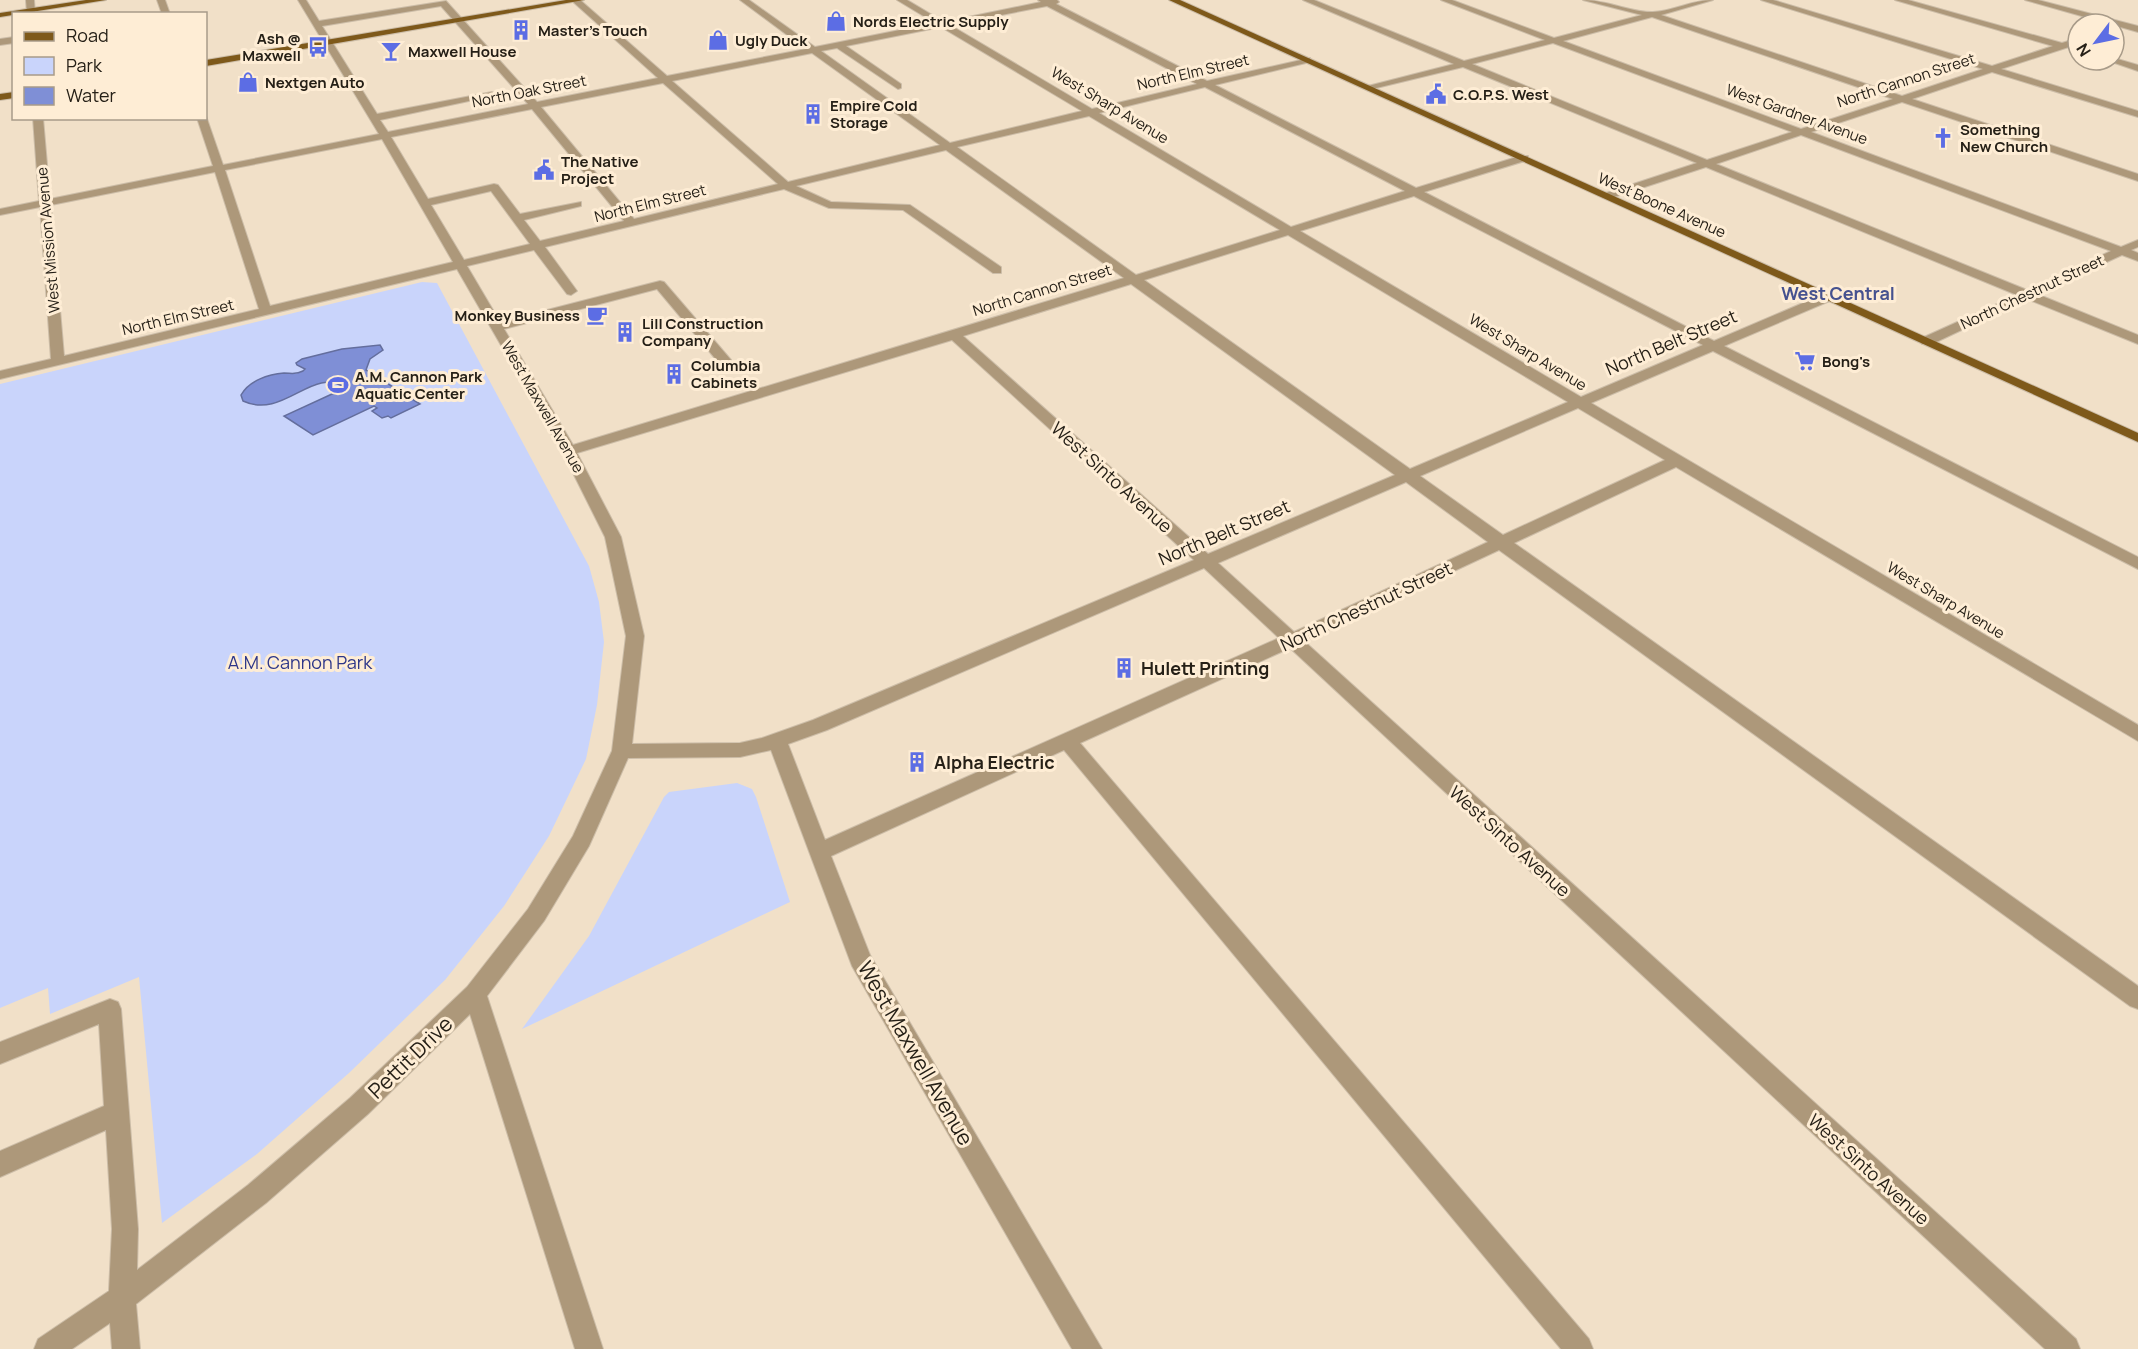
<svg xmlns="http://www.w3.org/2000/svg" width="2138" height="1349" font-family="Manrope,sans-serif">
<style>
.green{fill:#c9d4fb}
.water{fill:#7f8fd6;stroke:#646e9d;stroke-width:1.5}
.lines{fill:none;stroke-linecap:round;stroke-linejoin:round}
.minor-casing{stroke:#ccbda8;stroke-width:2}
.major-casing{stroke:#ccbda8;stroke-width:2}
.minor{fill:#ad987a;fill-rule:evenodd}
.major{fill:#7e591a;fill-rule:evenodd}
.labels{text-anchor:middle;dominant-baseline:central;stroke-width:6;stroke-linejoin:round;paint-order:stroke}
.far-poi-label{font-size:15px;font-weight:bold;fill:#262017;stroke:#feedd5;text-anchor:start}
.far-street-label{font-size:15px;fill:#262017;stroke:#feedd5}
.far-quarter-label{font-size:18px;font-weight:bold;fill:#46528f;stroke:#feedd5}
.street-label{font-size:18px;fill:#262017;stroke:#feedd5}
.park-label{font-size:18px;fill:#2d3689;stroke:#feedd5}
.poi-label{font-size:18px;font-weight:bold;fill:#262017;stroke:#feedd5;text-anchor:start}
.near-street-label{font-size:21px;fill:#262017;stroke:#feedd5}
</style>
<rect width="100%" height="100%" fill="#f1e0c8"/>
<g class="green">
<path d="M422,282L437,283L589,566L599,602L604,642L597,705L586,759L549,836L504,906L445,980L349,1073L257,1154L162,1223L139,977L50,1014L48,988L0,1008V384Z"/>
<path d="M737,783L752,789L756,797L790,902L522,1029L589,936L664,797L669,792Z"/>
</g>
<path class="water" d="M380,345L383,350L370,359L366,370L420,404L391,418L388,416L382,418L372,411L377,408L374,406L313,435L284,416L345,388C313,365 284,420 243,401L241,395C249,381 268,374 284,373C291,373 296,375 303,371L305,369L297,365L296,363L302,359L342,349Z"/>
<g class="lines">
<g class="minor-casing">
<g id="minor">
<path d="M26,0H34L35,14H27Z"/>
<path d="M157,0H165L170,14H162Z"/>
<path d="M298,0H306L319,21L446,1L537,102L658,78L571,0H580L667,76L806,49L740,0H749L815,47L935,23L897,0H907L944,22L1041,2L1038,0H1057L1059,2L1056,4L1207,81L1310,58V62L1215,85L1416,188L1520,156H1528V160L1424,192L1714,341L1824,294H1832L1834,297L1832,300L1724,346L2138,557V569L1713,351L1591,403L2138,725V741L1676,467L1514,543L2138,986V1009L2130,1006L1499,550L1304,641L2076,1339L2080,1349H2045L1290,648L1080,743L1589,1339L1593,1349H1561L1064,750L831,856L870,955L1102,1349H1072L852,966L771,750L740,757L628,758L589,846L544,921L487,996L603,1349H575L470,1014L368,1114L266,1203L136,1304L140,1349H112L110,1323L72,1349H34L38,1339L109,1291L112,1229L106,1130L0,1177V1151L104,1106L99,1024L0,1064V1042L110,999L118,1002L121,1009L138,1229L137,1270L248,1185L350,1098L467,987L528,909L573,836L612,751L626,636L605,537L562,451L457,269L0,379V371L51,359L40,207L0,215V209L39,201L33,118H43L50,199L213,166L197,118H206V116L223,165L379,134ZM441,6L528,104L388,132L380,120L497,95L492,92L377,114L322,26ZM1047,6L1197,84L1092,109L950,25ZM941,27L1082,111L950,143L821,51L837,48L898,89L901,88V84L846,46ZM812,53L940,145L788,182L672,81ZM663,83L778,184L634,219L541,107ZM1205,87L1405,191L1291,227L1099,113ZM532,109L624,221L540,241L524,220L581,206V202L520,214L498,185L494,184L428,199L391,137ZM1089,116L1280,230L1136,275L957,147ZM382,139L453,262L270,306L225,170ZM946,150L1124,278L573,445L504,329L657,289L719,363H729L731,360L664,282L660,281L500,322L467,266L534,250L567,294L571,295L577,291L545,247L784,189L829,208L903,210L993,273H1001V267L910,205L831,202L796,186ZM215,172L259,309L64,356L51,205ZM491,191L530,244L464,260L431,205ZM1414,196L1703,345L1581,397L1300,231ZM1288,235L1568,402L1410,469L1144,280ZM1131,284L1395,475L1208,554L963,336ZM952,340L1194,560L813,720L762,738L740,743L632,744L644,636L621,537L577,453ZM1578,408L1665,460L1503,535L1420,476ZM1406,482L1488,542L1294,632L1218,563ZM1204,568L1279,638L825,840L788,744L827,730Z"/>
<path d="M1303,0H1314L1464,61L1545,40L1441,0H1452L1554,38L1642,15L1583,0C1606,0 1634,13 1653,12C1673,11 1692,0 1713,0L1661,15L1902,96L1983,69L1761,0H1773L1992,66L2053,46L1895,0H1908L2062,43L2078,38V44L2001,69L2138,111V117L1992,72L1912,99L2138,174V181L1902,102L1811,132L2121,247L2138,240V247L2131,250L2138,253V261L2122,255L2037,294L2138,335V344L2027,299L1932,344H1922L1920,341L1922,338L2017,295L1706,167L1611,198H1603V194L1697,163L1463,67L1368,90V86L1454,64ZM1652,17L1893,99L1801,129L1563,41ZM1553,43L1792,132L1707,160L1472,64ZM1801,135L2111,251L2027,290L1716,164Z"/>
<path d="M2025,0H2038L2138,26V32Z"/>
<path d="M14,37V43L0,45V39Z"/>
<path d="M2114,58L2138,65V71L2106,60Z"/>
</g>
</g>
<g class="major-casing">
<g id="major">
<path d="M86,0H106L0,17V13Z"/>
<path d="M566,0H584L206,66V60Z"/>
<path d="M1169,0H1180L2138,433V442Z"/>
<path d="M14,92V98L0,100V94Z"/>
</g>
</g>
<use href="#minor" class="minor"/>
<use href="#major" class="major"/>
</g>
<defs>
<g id="shop-bare" transform="scale(1.62)"><path d="M-5-2.5h2.3a2.7 3.5 0 0 1 5.4 0H5L5.5 6h-11ZM-1.5-2.5h3a1.5 2.3 0 0 0-3 0Z" fill="#5c6de4" stroke="#feedd5" stroke-width="2.5" paint-order="stroke"/></g>
<g id="building-bare" transform="scale(1.62)"><path d="M-4-6H4V6H1V3H-1V6H-4ZM-2.5-4.3h1.7v1.8h-1.7ZM.8-4.3h1.7v1.8H.8ZM-2.5-1h1.7V.8h-1.7ZM.8-1h1.7V.8H.8Z" fill="#5c6de4" stroke="#feedd5" stroke-width="2.5" paint-order="stroke"/></g>
<g id="bus-bare" transform="scale(1.62)"><path d="M-5-6H5V4H4V6H2V4H-2V6H-4V4H-5ZM-3.5-4V0h7V-4ZM-3.5 1.2v1.5H-2V1.2ZM2 1.2v1.5H3.5V1.2Z" fill="#5c6de4" stroke="#feedd5" stroke-width="2.5" paint-order="stroke"/></g>
<g id="bar-bare" transform="scale(1.62)"><path d="M-6-5H6L.8 .8V4.5H3.5V6h-7V4.5H-.8V.8Z" fill="#5c6de4" stroke="#feedd5" stroke-width="2.5" paint-order="stroke"/></g>
<g id="civic-bare" transform="scale(1.62)"><path d="M-.6-6.5H3V-4.5H.6V-3L4-1V1h2V6H-6V1h2V-1L-.6-3ZM-1.2 2.5V6h2.4V2.5Z" fill="#5c6de4" stroke="#feedd5" stroke-width="2.5" paint-order="stroke"/></g>
<g id="church-bare" transform="scale(1.62)"><path d="M-1.2-6h2.4v3.5h3.3v2.4h-3.3V6h-2.4V-.1h-3.3v-2.4h3.3Z" fill="#5c6de4" stroke="#feedd5" stroke-width="2.5" paint-order="stroke"/></g>
<g id="cafe-bare" transform="scale(1.62)"><path d="M-5.5-4.5H6V0H3Q3 3.5 0 3.5H-2.5Q-5.5 3.5-5.5 0ZM3-3.2v2h1.7v-2ZM-6 4.5H4V6H-6Z" fill="#5c6de4" stroke="#feedd5" stroke-width="2.5" paint-order="stroke"/></g>
<g id="supermarket-bare" transform="scale(1.62)"><path d="M-6-5.5h2.5l.6 2H6L4.5 2H-2.5L-4.4-4H-6ZM-1.5 3.2a1.3 1.3 0 1 0 .1 0ZM3 3.2a1.3 1.3 0 1 0 .1 0Z" fill="#5c6de4" stroke="#feedd5" stroke-width="2.5" paint-order="stroke"/></g>
<g id="stadium-bare" transform="scale(1.62)"><path d="M0-5a6.5 5 0 1 0 0 10a6.5 5 0 1 0 0-10ZM-3.5-1.8h7v3.6h-7Z" fill="#5c6de4" stroke="#feedd5" stroke-width="2.5" paint-order="stroke"/></g>
</defs>
<g fill-rule="evenodd">
<use href="#shop-bare" x="836" y="21"/>
<use href="#building-bare" x="521" y="30"/>
<use href="#shop-bare" x="718" y="40"/>
<use href="#bus-bare" x="318" y="47"/>
<use href="#bar-bare" x="391" y="51"/>
<use href="#shop-bare" x="248" y="82"/>
<use href="#civic-bare" x="1436" y="94"/>
<use href="#building-bare" x="813" y="114"/>
<use href="#church-bare" x="1943" y="138"/>
<use href="#civic-bare" x="544" y="170"/>
<use href="#cafe-bare" x="597" y="315"/>
<use href="#building-bare" x="625" y="332"/>
<use href="#supermarket-bare" x="1805" y="361"/>
<use href="#building-bare" x="674" y="374"/>
<use href="#stadium-bare" x="338" y="385"/>
<use href="#building-bare" x="1124" y="668"/>
<use href="#building-bare" x="917" y="762"/>
</g>
<g class="labels">
<g class="far-poi-label">
<text x="853" y="21">Nords Electric Supply</text>
<text x="538" y="30">Master's Touch</text>
<text x="301" y="38" text-anchor="end">Ash @<tspan x="301" dy="17">Maxwell</tspan></text>
<text x="735" y="40">Ugly Duck</text>
<text x="408" y="51">Maxwell House</text>
<text x="265" y="82">Nextgen Auto</text>
<text x="1453" y="94">C.O.P.S. West</text>
<text x="830" y="105">Empire Cold<tspan x="830" dy="17">Storage</tspan></text>
<text x="1960" y="129">Something<tspan x="1960" dy="17">New Church</tspan></text>
<text x="561" y="161">The Native<tspan x="561" dy="17">Project</tspan></text>
<text x="580" y="315" text-anchor="end">Monkey Business</text>
<text x="642" y="323">Lill Construction<tspan x="642" dy="17">Company</tspan></text>
<text x="1822" y="361">Bong's</text>
<text x="691" y="365">Columbia<tspan x="691" dy="17">Cabinets</tspan></text>
<text x="355" y="376">A.M. Cannon Park<tspan x="355" dy="17">Aquatic Center</tspan></text>
</g>
<g class="far-street-label">
<text transform="translate(1193 72) rotate(-13)">North Elm Street</text>
<text transform="translate(1906 80) rotate(-18)">North Cannon Street</text>
<text transform="translate(529 91) rotate(-11)">North Oak Street</text>
<text transform="translate(1110 105) rotate(31)">West Sharp Avenue</text>
<text transform="translate(1797 114) rotate(20)">West Gardner Avenue</text>
<text transform="translate(650 203) rotate(-14)">North Elm Street</text>
<text transform="translate(1662 205) rotate(24)">West Boone Avenue</text>
<text transform="translate(48 240) rotate(-95)">West Mission Avenue</text>
<text transform="translate(1042 290) rotate(-17)">North Cannon Street</text>
<text transform="translate(2032 292) rotate(-25)">North Chestnut Street</text>
<text transform="translate(178 317) rotate(-13)">North Elm Street</text>
<text transform="translate(1528 352) rotate(31)">West Sharp Avenue</text>
<text transform="translate(543 407) rotate(60)">West Maxwell Avenue</text>
<text transform="translate(1946 600) rotate(31)">West Sharp Avenue</text>
</g>
<g class="far-quarter-label">
<text x="1838" y="293">West Central</text>
</g>
<g class="street-label">
<text transform="translate(1671 342) rotate(-23)">North Belt Street</text>
<text transform="translate(1112 477) rotate(42)">West Sinto Avenue</text>
<text transform="translate(1224 532) rotate(-23)">North Belt Street</text>
<text transform="translate(1366 606) rotate(-25)">North Chestnut Street</text>
<text transform="translate(1510 841) rotate(42)">West Sinto Avenue</text>
<text transform="translate(1869 1169) rotate(42)">West Sinto Avenue</text>
</g>
<g class="park-label">
<text x="300" y="662">A.M. Cannon Park</text>
</g>
<g class="poi-label">
<text x="1141" y="668">Hulett Printing</text>
<text x="934" y="762">Alpha Electric</text>
</g>
<g class="near-street-label">
<text transform="translate(916 1053) rotate(60)">West Maxwell Avenue</text>
<text transform="translate(410 1057) rotate(-44)">Pettit Drive</text>
</g>
</g>
<rect x="12" y="12" width="195" height="108" fill="#feedd5" stroke="#a89b89" stroke-width="1.5"/>
<rect x="24" y="32" width="30" height="9" fill="#7e591a" stroke="#a89b89" stroke-width="1.5"/>
<text x="66" y="42" font-size="18" fill="#262017">Road</text>
<rect x="24" y="57" width="30" height="18" fill="#c9d4fb" stroke="#a89b89" stroke-width="1.5"/>
<text x="66" y="72" font-size="18" fill="#262017">Park</text>
<rect x="24" y="87" width="30" height="18" fill="#7f8fd6" stroke="#a89b89" stroke-width="1.5"/>
<text x="66" y="102" font-size="18" fill="#262017">Water</text>
<g transform="translate(2096 42) rotate(238)"><circle r="28" fill="#feedd5" stroke="#a89b89" stroke-width="1.5"/>
<path d="M0-4.5L10 22L0 15L-10 22Z" fill="#5c6de4"/>
<text y="-9" font-size="16" font-weight="bold" text-anchor="middle" fill="#262017">N</text>
</g>
</svg>
